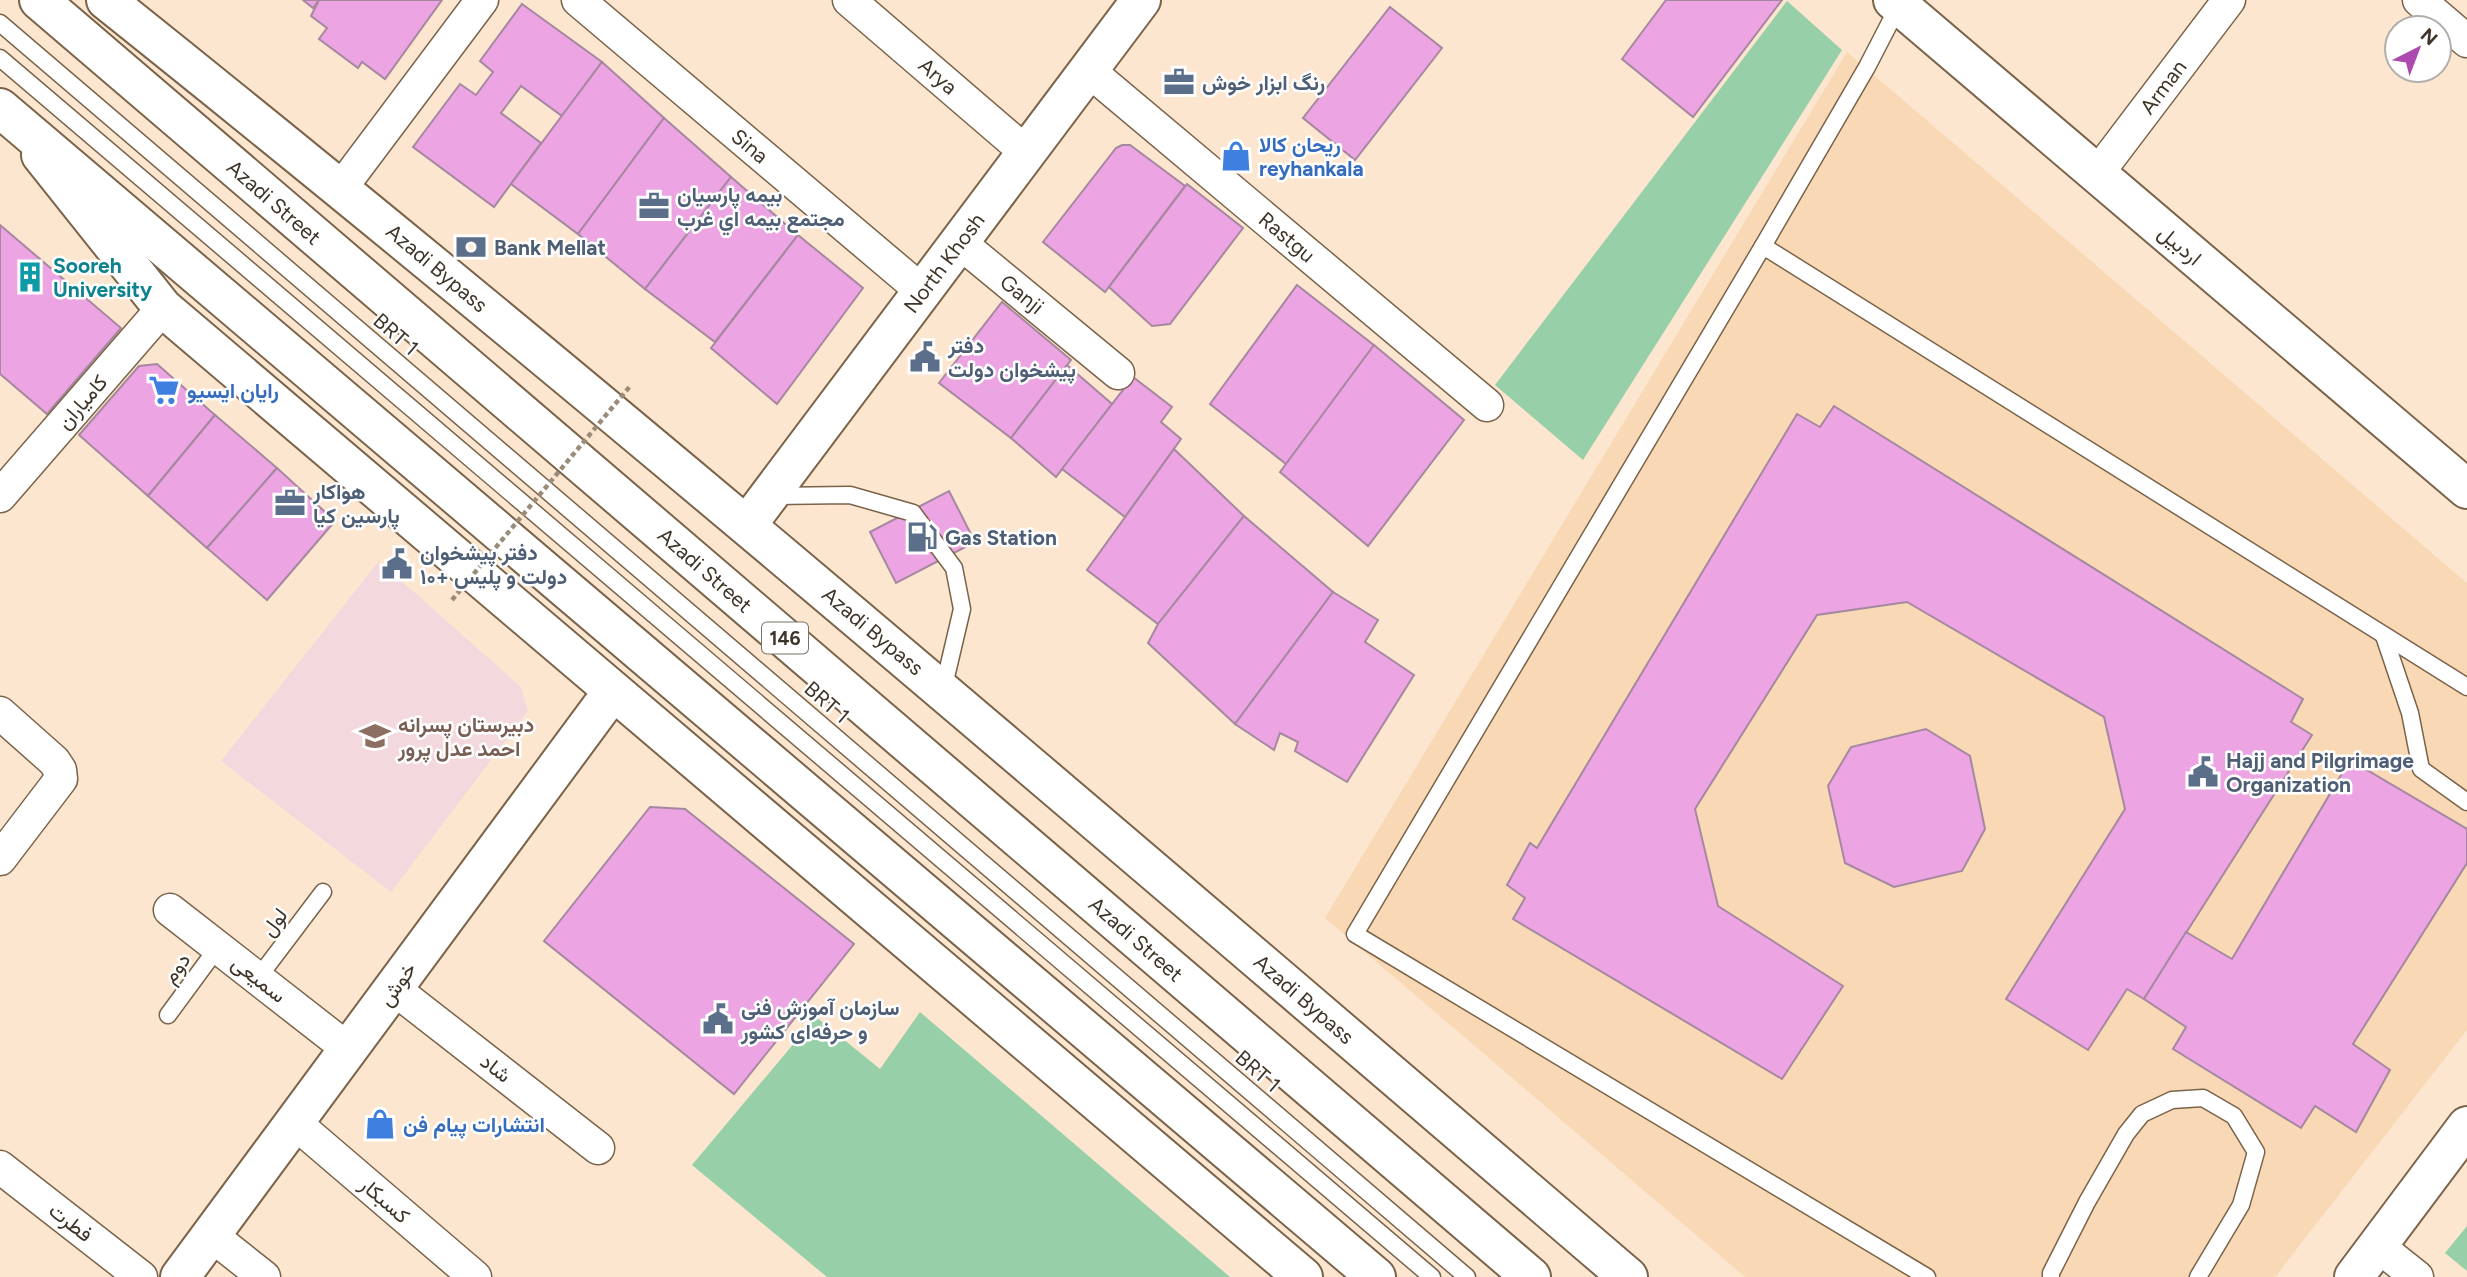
<svg xmlns="http://www.w3.org/2000/svg" width="2467" height="1277" font-family="Figtree,Vazirmatn,sans-serif">
<style>
.built{fill:#f9d9b5}
.education{fill:#f3d8dd}
.green{fill:#96cfa8}
.building{fill:#eda4e2;stroke:#a588a0;stroke-width:2}
.lines{fill:none;stroke-linecap:round;stroke-linejoin:round}
.lane-casing{stroke:#7a6349;stroke-width:19}
.street-casing{stroke:#7a6349;stroke-width:35}
.secondary-casing{stroke:#7a6349;stroke-width:42}
.primary-casing{stroke:#7a6349;stroke-width:42}
.lane{stroke:#fff;stroke-width:16}
.street{stroke:#fff;stroke-width:32}
.secondary{stroke:#fff;stroke-width:38}
.primary{stroke:#fff;stroke-width:38}
.path-bridge{stroke:#9b8b79;stroke-width:4.5;stroke-dasharray:5 3.5;stroke-linecap:butt}
.labels{text-anchor:middle;dominant-baseline:central;stroke-width:5;stroke-linejoin:round;paint-order:stroke}
.shield{fill:#fff;stroke:#787168;stroke-width:2}
.shield-label{font-size:19px;font-weight:bold;fill:#3e3428}
.street-label{font-size:21px;fill:#3e3428;stroke:#fff}
.service-label{font-size:21px;font-weight:bold;fill:#4e5e75;stroke:#fff;text-anchor:start}
.shop-label{font-size:21px;font-weight:bold;fill:#366cbe;stroke:#fff;text-anchor:start}
.culture-label{font-size:21px;font-weight:bold;fill:#0d838f;stroke:#fff;text-anchor:start}
.education-label{font-size:21px;font-weight:bold;fill:#785e54;stroke:#fff;text-anchor:start}
</style>
<rect width="100%" height="100%" fill="#fce6cf"/>
<path class="built" d="M1847,52L2467,583V1030L2275,1277H1745L1325,918Z"/>
<path class="education" d="M379,561L521,687L528,711L391,892L221,761Z"/>
<g class="green">
<path d="M1787,1L1842,50L1583,460L1495,385Z"/>
<path d="M920,1012L1230,1277H827L692,1165L816,1017L880,1069Z"/>
<path d="M2467,1226V1271L2445,1253Z"/>
</g>
<g class="building">
<path d="M303,0H319L313,8Z"/>
<path d="M319,0H442L385,79L362,62L358,68L319,39L327,28L311,16Z"/>
<path d="M1666,0H1782L1693,117L1622,59Z"/>
<path d="M522,4L602,62L562,116L521,86L501,113L541,143L494,207L413,147L460,84L476,95L493,72L480,61Z"/>
<path d="M1390,7L1442,48L1355,160L1303,118Z"/>
<path d="M602,62L664,118L578,234L511,184Z"/>
<path d="M664,118L731,177L645,289L578,234Z"/>
<path d="M1122,145H1130L1185,186L1105,292L1043,242L1116,148Z"/>
<path d="M731,177L798,235L715,342L645,289Z"/>
<path d="M1187,184L1243,228L1170,324L1152,326L1109,287Z"/>
<path d="M0,225L121,328L47,414L0,374Z"/>
<path d="M798,235L863,288L777,404L711,348Z"/>
<path d="M1297,285L1375,346L1286,464L1210,404Z"/>
<path d="M1002,302L1071,360L1011,438L939,383Z"/>
<path d="M1374,345L1464,420L1368,546L1280,472Z"/>
<path d="M157,364L215,415L148,496L79,435L139,366Z"/>
<path d="M1067,365L1112,404L1056,477L1011,438Z"/>
<path d="M1133,377L1172,407L1161,422L1181,439L1125,517L1062,469Z"/>
<path d="M1834,406L2303,699L2291,722L2312,735L2144,999L2127,989L2088,1050L2006,999L2125,809L2104,717L1907,602L1817,615L1695,809L1718,906L1843,986L1782,1079L1513,919L1525,898L1507,885L1530,843L1537,848L1797,414L1820,427Z"/>
<path d="M215,415L277,468L207,548L148,496Z"/>
<path d="M1174,449L1244,516L1158,624L1087,570Z"/>
<path d="M277,468L335,521L267,600L207,548Z"/>
<path d="M949,491L975,542L896,583L870,532Z"/>
<path d="M1244,516L1333,592L1235,724L1148,643L1158,624Z"/>
<path d="M1333,592L1378,620L1365,642L1414,675L1347,782L1295,751L1298,742L1280,733L1274,750L1235,724Z"/>
<path d="M1926,729L1970,756L1985,829L1962,871L1894,887L1845,863L1828,786L1851,747Z"/>
<path d="M2350,760L2467,829V863L2353,1044L2390,1070L2356,1132L2315,1106L2301,1128L2173,1049L2186,1027L2144,999L2186,932L2232,959Z"/>
<path d="M650,807L685,809L854,944L734,1094L544,941Z"/>
</g>
<g class="lines">
<g class="lane-casing">
<g id="lane">
<path d="M1899,5L1867,67L1763,246L1355,934L1927,1277"/>
<path d="M0,23L1467,1277"/>
<path d="M0,58L1432,1277"/>
<path d="M1763,246L2467,687"/>
<path d="M772,496L850,495L913,513L954,568L962,609L943,690"/>
<path d="M2384,636L2410,713L2421,769L2467,802"/>
<path d="M258,978L323,892"/>
<path d="M168,1015L218,947"/>
<path d="M2051,1277V1273L2087,1202L2126,1134L2142,1114L2172,1100L2203,1098L2234,1116L2256,1152L2241,1205L2198,1277"/>
</g>
</g>
<g class="street-casing">
<g id="street">
<path d="M578,0L922,291"/>
<path d="M849,0L1027,153"/>
<path d="M2419,0L2467,41"/>
<path d="M1088,70L1487,405"/>
<path d="M2097,174L2229,0"/>
<path d="M341,188L482,0"/>
<path d="M959,242L1118,373"/>
<path d="M0,496L163,308"/>
<path d="M0,713L54,761L60,770L61,779L0,859"/>
<path d="M170,910L348,1049"/>
<path d="M393,988L598,1148"/>
<path d="M294,1122L475,1277"/>
<path d="M0,1167L141,1277"/>
<path d="M211,1235L264,1277"/>
<path d="M2378,1246L2417,1277"/>
</g>
</g>
<g class="secondary-casing">
<g id="secondary">
<path d="M106,0C623,413 1125,846 1628,1277"/>
<path d="M1893,0L2467,489"/>
<path d="M41,155L163,308L1303,1277"/>
<path d="M747,525L1141,0"/>
<path d="M180,1277L613,691"/>
<path d="M2354,1277L2467,1126"/>
</g>
</g>
<g class="primary-casing">
<g id="primary">
<path d="M39,0L1531,1277"/>
<path d="M0,108L1376,1277"/>
</g>
</g>
<use href="#lane" class="lane"/>
<use href="#street" class="street"/>
<use href="#secondary" class="secondary"/>
<use href="#primary" class="primary"/>
<path class="path-bridge" d="M452,600L631,385"/>
</g>
<defs>
<g id="office-bare" transform="scale(2.415)"><path d="M-6-3h4V-5.5h4V-3h4V5H-6ZM-1-4.5V-3h2v-1.5ZM-6 0V1H6V0Z" fill="#5c6f8a" stroke="#fff" stroke-width="2.5" paint-order="stroke"/></g>
<g id="shop-bare" transform="scale(2.415)"><path d="M-5-2.5h2.3a2.7 3.5 0 0 1 5.4 0H5L5.5 6h-11ZM-1.5-2.5h3a1.5 2.3 0 0 0-3 0Z" fill="#3f7fe0" stroke="#fff" stroke-width="2.5" paint-order="stroke"/></g>
<g id="bank-bare" transform="scale(2.415)"><path d="M-6-4H6V4H-6ZM0-2.3a2.3 2.3 0 1 0 0 4.6a2.3 2.3 0 1 0 0-4.6Z" fill="#5c6f8a" stroke="#fff" stroke-width="2.5" paint-order="stroke"/></g>
<g id="building-bare" transform="scale(2.415)"><path d="M-4-6H4V6H1V3H-1V6H-4ZM-2.5-4.3h1.7v1.8h-1.7ZM.8-4.3h1.7v1.8H.8ZM-2.5-1h1.7V.8h-1.7ZM.8-1h1.7V.8H.8Z" fill="#0f9aa8" stroke="#fff" stroke-width="2.5" paint-order="stroke"/></g>
<g id="civic-bare" transform="scale(2.415)"><path d="M-.6-6.5H3V-4.5H.6V-3L4-1V1h2V6H-6V1h2V-1L-.6-3ZM-1.2 2.5V6h2.4V2.5Z" fill="#5c6f8a" stroke="#fff" stroke-width="2.5" paint-order="stroke"/></g>
<g id="supermarket-bare" transform="scale(2.415)"><path d="M-6-5.5h2.5l.6 2H6L4.5 2H-2.5L-4.4-4H-6ZM-1.5 3.2a1.3 1.3 0 1 0 .1 0ZM3 3.2a1.3 1.3 0 1 0 .1 0Z" fill="#3f7fe0" stroke="#fff" stroke-width="2.5" paint-order="stroke"/></g>
<g id="fuel-bare" transform="scale(2.415)"><path d="M-5.5-6h7V0h2V4h1.3V-2.5L3-4.5l.8-.8L6-3V5H2.5V1h-1V6h-7ZM-4.2-4.7v3.2H.2V-4.7Z" fill="#5c6f8a" stroke="#fff" stroke-width="2.5" paint-order="stroke"/></g>
<g id="school-bare" transform="scale(2.415)"><path d="M0-5L7-2L0 1L-7-2ZM-4 1L0 2.5L4 1V4Q0 6-4 4Z" fill="#8d6e63" stroke="#fff" stroke-width="2.5" paint-order="stroke"/></g>
</defs>
<g fill-rule="evenodd">
<use href="#office-bare" x="1179" y="82"/>
<use href="#shop-bare" x="1236" y="156"/>
<use href="#office-bare" x="654" y="206"/>
<use href="#bank-bare" x="471" y="247"/>
<use href="#building-bare" x="30" y="277"/>
<use href="#civic-bare" x="925" y="357"/>
<use href="#supermarket-bare" x="164" y="390"/>
<use href="#office-bare" x="290" y="503"/>
<use href="#fuel-bare" x="922" y="537"/>
<use href="#civic-bare" x="397" y="564"/>
<use href="#school-bare" x="375" y="736"/>
<use href="#civic-bare" x="2203" y="772"/>
<use href="#civic-bare" x="718" y="1019"/>
<use href="#shop-bare" x="380" y="1124"/>
</g>
<g class="labels">
<rect class="shield" x="762" y="622.5" width="46" height="31" rx="5"/>
<g class="shield-label">
<text x="785" y="638">146</text>
</g>
<g class="street-label">
<text transform="translate(938 76) rotate(41)">Arya</text>
<text transform="translate(2163 87) rotate(-53)">Arman</text>
<text transform="translate(750 146) rotate(40)">Sina</text>
<text transform="translate(274 202) rotate(41)">Azadi Street</text>
<text transform="translate(1287 237) rotate(40)">Rastgu</text>
<text transform="translate(2180 245) rotate(40)">اردبیل</text>
<text transform="translate(944 263) rotate(-53)">North Khosh</text>
<text transform="translate(437 268) rotate(40)">Azadi Bypass</text>
<text transform="translate(1022 294) rotate(39)">Ganji</text>
<text transform="translate(396 334) rotate(41)">BRT 1</text>
<text transform="translate(82 402) rotate(-49)">کامیاران</text>
<text transform="translate(705 570) rotate(41)">Azadi Street</text>
<text transform="translate(873 631) rotate(40)">Azadi Bypass</text>
<text transform="translate(827 702) rotate(41)">BRT 1</text>
<text transform="translate(274 922) rotate(-53)">لول</text>
<text transform="translate(1136 939) rotate(41)">Azadi Street</text>
<text transform="translate(176 968) rotate(-54)">دوم</text>
<text transform="translate(259 979) rotate(38)">سمیعی</text>
<text transform="translate(397 984) rotate(-54)">خوش</text>
<text transform="translate(1304 999) rotate(41)">Azadi Bypass</text>
<text transform="translate(496 1068) rotate(38)">شاد</text>
<text transform="translate(1258 1071) rotate(41)">BRT 1</text>
<text transform="translate(385 1200) rotate(41)">کسبکار</text>
<text transform="translate(71 1222) rotate(38)">فطرت</text>
</g>
<g class="service-label">
<text x="1202" y="82">رنگ ابزار خوش</text>
<text x="677" y="194">بيمه پارسيان<tspan x="677" dy="24">مجتمع بيمه اي غرب</tspan></text>
<text x="494" y="247">Bank Mellat</text>
<text x="948" y="345">دفتر<tspan x="948" dy="24">پیشخوان دولت</tspan></text>
<text x="313" y="491">هواکار<tspan x="313" dy="24">پارسین کیا</tspan></text>
<text x="945" y="537">Gas Station</text>
<text x="420" y="552">دفتر پیشخوان<tspan x="420" dy="24">دولت و پلیس +۱۰</tspan></text>
<text x="2226" y="760">Hajj and Pilgrimage<tspan x="2226" dy="24">Organization</tspan></text>
<text x="741" y="1007">سازمان آموزش فنی<tspan x="741" dy="24">و حرفه‌ای کشور</tspan></text>
</g>
<g class="shop-label">
<text x="1259" y="144">ریحان کالا<tspan x="1259" dy="24">reyhankala</tspan></text>
<text x="187" y="390">رایان ایسیو</text>
<text x="403" y="1124">انتشارات پیام فن</text>
</g>
<g class="culture-label">
<text x="53" y="265">Sooreh<tspan x="53" dy="24">University</tspan></text>
</g>
<g class="education-label">
<text x="398" y="724">دبیرستان پسرانه<tspan x="398" dy="24">احمد عدل پرور</tspan></text>
</g>
</g>
<g transform="translate(2418 49) rotate(42)"><circle r="33" fill="#ffffff" stroke="#b2aea9" stroke-width="2"/>
<path d="M0-5L12 26L0 18L-12 26Z" fill="#ac4ab2"/>
<text y="-10" font-size="19" font-weight="bold" text-anchor="middle" fill="#3e3428">N</text>
</g>
</svg>
